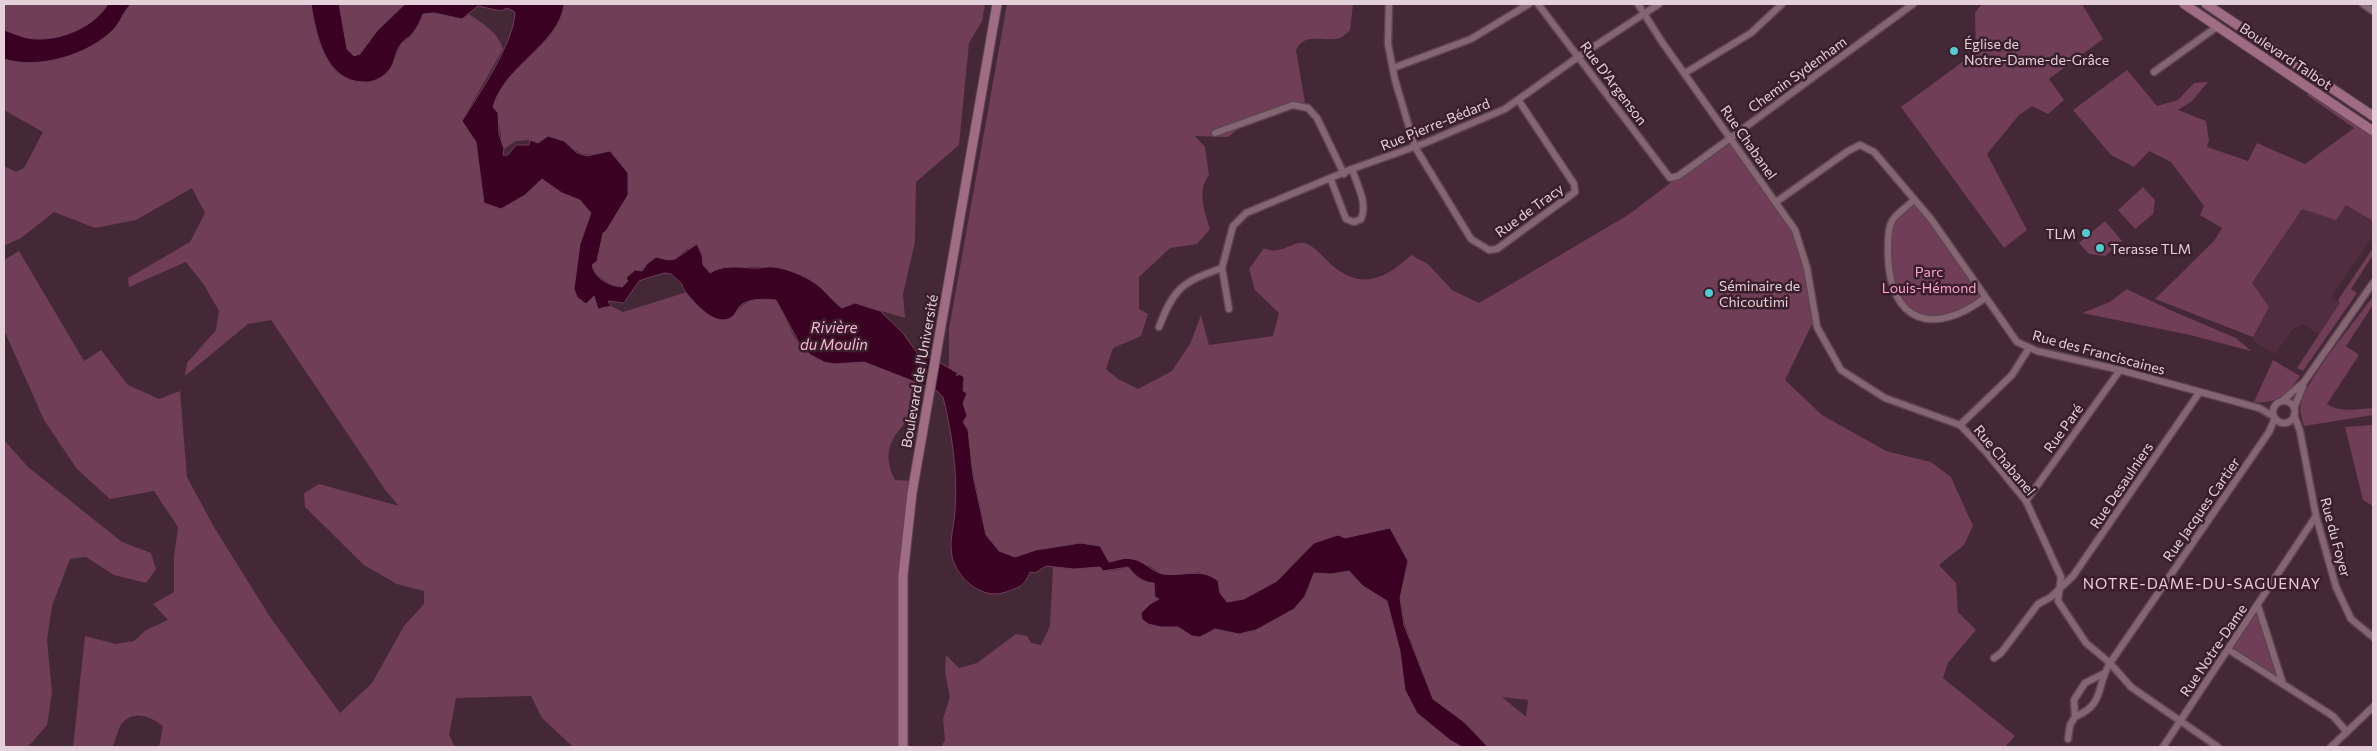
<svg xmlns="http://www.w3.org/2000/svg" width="2377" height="751" font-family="Commissioner,sans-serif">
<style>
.built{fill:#512e3f}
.green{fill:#703e56;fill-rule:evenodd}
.water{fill:#3a0123;stroke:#6d3f59}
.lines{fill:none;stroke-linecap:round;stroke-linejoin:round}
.stream{stroke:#6d3f59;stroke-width:2}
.street-casing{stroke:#5e4551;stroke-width:9}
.secondary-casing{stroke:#5e4551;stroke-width:11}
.street{stroke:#866573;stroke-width:6}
.secondary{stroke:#9f6c83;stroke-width:9}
.poi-dot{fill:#51ccd3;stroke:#3a1e2b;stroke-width:2}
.labels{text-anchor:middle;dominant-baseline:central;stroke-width:5;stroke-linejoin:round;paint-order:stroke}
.poi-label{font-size:14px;fill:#e3d0d8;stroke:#3a1e2b;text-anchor:start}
.street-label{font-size:14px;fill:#e3d0d8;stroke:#3a1e2b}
.park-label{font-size:14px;fill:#fda2cc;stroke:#3a1e2b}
.water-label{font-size:15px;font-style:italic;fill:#fdb7d6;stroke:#3a1e2b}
.neighbourhood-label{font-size:15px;letter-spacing:1px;fill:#edc7d7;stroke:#3a1e2b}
</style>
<rect width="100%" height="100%" fill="#442835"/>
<path class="built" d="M2346,205L2373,221V236L2336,289L2332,297L2341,303L2320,335L2302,324L2293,329L2275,354L2254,341L2253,337L2269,307L2252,283L2302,208L2336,219Z"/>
<g class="green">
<path d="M4,4H108C95,26 63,40 37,39C25,39 15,34 4,30Z"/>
<path d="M131,4H311L319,42L326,57L368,82L380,78L390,69L401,44L412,35L423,14L434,13L462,19L469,14C483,24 498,32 503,49L462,121L476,142L484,203L525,195L542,179L562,193L580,200L591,213C583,235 577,254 577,278C577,285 573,290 577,297C579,299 583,302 586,304L594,296L598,309L611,306L623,312L687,292L711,317H732C745,299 754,298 776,300C786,314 790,335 802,347C824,371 837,358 863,362C877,364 903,378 918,383L914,414C893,434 880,451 895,480L913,481L903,575V747H573L542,718L531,696L456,698L449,735L455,747H159L163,726C150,716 132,709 121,725C117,731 116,740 112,747H73L85,636L116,644L134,641L146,630L168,620L153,604L174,592V557L178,527L154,491L110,499L77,469L44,420L4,330V260L19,251L84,361L101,350L128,385L159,399L180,391L187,477L214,527L270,617L340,713L372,683L404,626L424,604V591L397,584L364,565L305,507L304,493L319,484L399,506L386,491L271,320L248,324L185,376L187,363L216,330L219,311L204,285L186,262L129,287L128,278L190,242L205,213L192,188L136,220L95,228L54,212L21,238L4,246V166L16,172L24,168L43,132L4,110V59L120,21L124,11Z"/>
<path d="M339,4H405L377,31L360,54L354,56L347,49Z"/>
<path d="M564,4H985L982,21L969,43L959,145L916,182L915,242L903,294L905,318L855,303L842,308C833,302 828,295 820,287C792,262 744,264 710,273L703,265L702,255L692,249H687L675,259L647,264L642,271L635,270L626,278L628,281L622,287L610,284L594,273L592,265L603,233L610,151C586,156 582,158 564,141L538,143L530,140L516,141L504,149C499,136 501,115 493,107C504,65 560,46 564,4Z"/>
<path d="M1007,4H1353L1350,30C1347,33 1343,37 1340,38C1324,43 1305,31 1296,50L1305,103L1246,123L1228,137L1195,136L1205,147L1209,175C1197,191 1204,211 1210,229L1197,244L1170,248L1139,277V309L1148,314L1141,336L1113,348L1106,369L1118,379L1138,389L1172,371L1190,344L1201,315L1209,345L1273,336L1279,313L1255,290L1249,269L1264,248C1282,257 1294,238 1307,244C1317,248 1326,261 1334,267C1363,290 1387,278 1411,255L1428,264L1452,290L1479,303L1628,215L1730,138L1795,230L1807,268L1815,318L1785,380L1822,415L1886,451L1931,462L1951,477L1973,526L1964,545L1939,565L1956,583L1958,612L1976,630L1948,663L1943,678L2015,736L2005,747H1488L1464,722L1433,699L1405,625L1400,598L1408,561L1390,528L1345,538L1304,553L1277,581L1244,599L1227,602L1220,593L1218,581L1198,572L1190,575L1161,574L1150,566L1128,559L1109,563L1095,546L1088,544L1036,550L1015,557L999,551L986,535L963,422L967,416L963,403L967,394L963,391L964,377L949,369V329ZM1502,697L1528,700L1526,716H1525Z"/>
<path d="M1982,4H2082L2103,39L2049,79L2064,100L2048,114L2032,106L2019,115L1987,154L2027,230L2004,248L1901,107L1976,52L1975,13Z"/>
<path d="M2127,70L2157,106L2178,100L2194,83L2208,82L2192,101L2178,110L2206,121L2209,140L2207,147L2248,161L2257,143L2305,164L2354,128L2307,95L2311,92L2373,134V221L2346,205L2336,220L2302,209L2252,283L2269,307L2253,337L2155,299L2214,241L2222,228L2200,215L2204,206L2171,162L2149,151L2134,167L2111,155L2073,110Z"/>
<path d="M2143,187L2155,200L2153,214L2135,229L2118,210Z"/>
<path d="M1914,200L1985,298L1951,318H1918L1896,294L1888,268L1892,222Z"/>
<path d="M2105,221L2122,241L2105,256L2089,254L2079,243Z"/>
<path d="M2373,248V255L2351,289L2357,293L2303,371L2297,368L2340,303L2338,300Z"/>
<path d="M2127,289L2170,310L2236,338L2251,351L2190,335L2082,313L2110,302Z"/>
<path d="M2373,296V305L2346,346L2359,355L2327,404C2340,413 2357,409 2373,408V415L2304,426C2302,418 2299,410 2301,403C2309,375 2355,322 2373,296Z"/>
<path d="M2273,360L2300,376C2288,393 2276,405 2254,402Z"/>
<path d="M2373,425V506L2363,500L2345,427Z"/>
<path d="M4,440L28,467L122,542L151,553L156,569L146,583L114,575L86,557L70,559L52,606L47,640L52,692L47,725L28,747H4Z"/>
<path d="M1053,566L1074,569L1100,567L1112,571L1128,567C1136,576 1141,582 1154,582L1155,597L1160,599L1150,604L1141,613L1161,627H1178L1192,636L1200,637L1215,629L1239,634L1305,596L1314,573L1331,574L1349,571L1363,586L1387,601L1417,713L1450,740L1462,747H941L945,740L943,719L950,697L945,672L946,655L959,668L977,663L1016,634L1027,636L1031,643L1041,645L1050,626Z"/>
<path d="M2258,606L2283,684L2229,650Z"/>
</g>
<g class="water">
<path d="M108,4H131C123,12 121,21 114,29C89,55 38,70 4,59V30C15,34 25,39 37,39C63,40 95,26 108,4Z"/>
<path d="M311,4H339L347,49L354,56L360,54L377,31L405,4H564C560,44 504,65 493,107L498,113L499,134L504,149L503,155H508L516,145H529L530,140L538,143L548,136L564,141L577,153L587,156L610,151L628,173V195L606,231L603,233L597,261L592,265C595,279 609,286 622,287L628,281L626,278L635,270L642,271L647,264L656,257L668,260L675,259L697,244L702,255L703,265L710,273C722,265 738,267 751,268C759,269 767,266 774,267C789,269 808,277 820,287C828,294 833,302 842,308L855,303L880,311L902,332L918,354L932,358L964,377L963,391L967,393L963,403L967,416L963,422L968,430L973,476L986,535L999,551L1015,557L1036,550L1080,543L1100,546L1109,562C1116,561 1124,557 1132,559C1143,560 1152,572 1163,574C1182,577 1202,567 1218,581L1220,593L1227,602L1244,599L1277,581L1314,543L1338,535L1345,538L1390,528L1408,561L1400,598L1404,625L1433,699L1464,722L1488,747H1462L1450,740L1417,713L1405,690L1400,651L1387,601L1363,586L1349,571L1331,574L1314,573L1305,596L1294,609L1256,630L1239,634L1215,629L1200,637L1192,636L1178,627H1161L1148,624L1142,619L1141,613L1150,604L1159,599L1155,597L1154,583C1141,582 1136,576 1128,567L1103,571L1100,567L1074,569L1046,566L1035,573L1030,572C1024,587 1019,587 1006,592C983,600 960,581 953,560C948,543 954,528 955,511C958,473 952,433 943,397L936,390L864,362L834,364L824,362L811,355L801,346L776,300C765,299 750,298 741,305C737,308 736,314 732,317C719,326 704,312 695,303C691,298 683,291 682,284L671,274L665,273L647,278L639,281L624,303L608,301L611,306L598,309L594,296L586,304L577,297L574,289L580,244L591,213L580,200L562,193L542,179L525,195L501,209L484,203L476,142L462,121C478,96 515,41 515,12L507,8L501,11L478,6L462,19L434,13L423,14C420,22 417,28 412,34C409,38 403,40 401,44C395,51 395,62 390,69C384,77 373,83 364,82C325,82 316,34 311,4Z"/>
</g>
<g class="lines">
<g class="stream">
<path d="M1105,57L1110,60L1147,58L1235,8L1238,4"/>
<path d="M992,305V292L997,287L995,278L998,273L1004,270C1002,248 1008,254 1024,252V245L1020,243L1026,231L1036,227V223L1022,217L1029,204L1026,191L1031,183L1025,175L1028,151L1036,139L1032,130L1035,127L1042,125C1052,113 1046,108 1050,96C1059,67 1083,69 1105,57L1114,18L1111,4"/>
<path d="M957,375L965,370L967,364L957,352L960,346L975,344C978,331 990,325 992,313"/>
<path d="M1555,455L1550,468L1564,487L1573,497L1582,499L1598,515L1613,538L1623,546L1627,559V587L1622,605C1633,627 1647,649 1652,673C1655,688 1647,699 1652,715L1678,726L1693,728L1700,740L1701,747"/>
<path d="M1700,740L1704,738L1714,744L1729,739L1773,695L1804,651L1826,638L1842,620L1850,602L1878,566"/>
</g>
<g class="street-casing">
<g id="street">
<path d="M1389,4L1388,44L1395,80L1415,147L1471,239L1489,250L1497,249L1575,192L1574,184L1519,101"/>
<path d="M1538,4L1670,178L1678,176L1695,164L1913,4"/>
<path d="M1638,4L1662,42L1795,230L1807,268L1817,327L1841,370L1885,398L1960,425L1986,452L2026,501L2061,577L2058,601L2086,643L2110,663L2131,687L2218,747"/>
<path d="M2363,4L2373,11"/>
<path d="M1393,68L1471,39L1529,4"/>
<path d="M2154,72L2218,26"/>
<path d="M1685,73L1751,33L1782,4"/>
<path d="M1215,133L1293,105L1308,108L1317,118L1344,174"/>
<path d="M1331,180L1346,219L1354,222L1361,219C1368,203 1357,185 1352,169"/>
<path d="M1914,200C1908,206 1897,213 1892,221C1887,230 1888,246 1888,255C1890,324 1934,336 1985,298"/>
<path d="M1776,202L1848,151L1860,145L1874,152L1931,219L2017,342L2037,351L2120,370L2259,408L2273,416"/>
<path d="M1222,268L1229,309"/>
<path d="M1159,327C1174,288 1182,282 1222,268L1233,226L1246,213L1352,169L1425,143L1505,109L1578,57L1659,4"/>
<path d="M2282,401L2304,382L2373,283"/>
<circle cx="2284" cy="412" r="11"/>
<path d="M2294,408L2303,386"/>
<path d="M2294,415L2300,431L2316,516L2336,587L2351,619L2373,637"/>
<path d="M1960,425L2012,375L2029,348"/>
<path d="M2026,501L2120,370"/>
<path d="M2258,606L2283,684"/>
<path d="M2229,650L2333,716L2347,732"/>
<path d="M1994,658L2001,653L2038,604L2051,597L2073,576L2199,393"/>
<path d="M2075,717C2106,703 2095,688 2110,663L2269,432L2275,418"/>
<path d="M2068,739L2070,725L2075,717L2074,700L2085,683L2103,674"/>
<path d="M2163,747L2316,516"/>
<path d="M2331,747L2373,707"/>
</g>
</g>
<g class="secondary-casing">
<g id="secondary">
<path d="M2184,4L2373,131"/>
<path d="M2206,4L2373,116"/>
<path d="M903,747V575L912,493L997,4"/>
</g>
</g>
<use href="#street" class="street"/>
<use href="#secondary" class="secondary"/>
</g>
<g class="poi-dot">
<circle cx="1954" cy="51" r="5"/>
<circle cx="2086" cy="233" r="5"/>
<circle cx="2100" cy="248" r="5"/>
<circle cx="1709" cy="293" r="5"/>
</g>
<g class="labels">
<g class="poi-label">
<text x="1964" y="43">Église de<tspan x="1964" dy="16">Notre-Dame-de-Grâce</tspan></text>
<text x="2076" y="233" text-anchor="end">TLM</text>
<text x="2110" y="248">Terasse TLM</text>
<text x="1719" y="285">Séminaire de<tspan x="1719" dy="16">Chicoutimi</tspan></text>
</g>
<g class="street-label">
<text transform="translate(2286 56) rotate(34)">Boulevard Talbot</text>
<text transform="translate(1797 74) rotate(-36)">Chemin Sydenham</text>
<text transform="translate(1614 83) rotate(53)">Rue D'Argenson</text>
<text transform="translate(1435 124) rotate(-22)">Rue Pierre-Bédard</text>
<text transform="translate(1749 142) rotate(55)">Rue Chabanel</text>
<text transform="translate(1529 210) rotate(-36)">Rue de Tracy</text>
<text transform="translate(2099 352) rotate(15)">Rue des Franciscaines</text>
<text transform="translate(919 371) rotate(-80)">Boulevard de l'Université</text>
<text transform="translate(2063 428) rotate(-54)">Rue Paré</text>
<text transform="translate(2005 460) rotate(50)">Rue Chabanel</text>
<text transform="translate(2121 485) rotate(-56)">Rue Desaulniers</text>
<text transform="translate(2201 509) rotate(-55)">Rue Jacques Cartier</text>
<text transform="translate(2336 537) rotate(75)">Rue du Foyer</text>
<text transform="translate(2213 650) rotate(-56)">Rue Notre-Dame</text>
</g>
<g class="park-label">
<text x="1929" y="271">Parc<tspan x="1929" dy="16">Louis-Hémond</tspan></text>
</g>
<g class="water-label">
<text x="834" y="327">Rivière<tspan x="834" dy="17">du Moulin</tspan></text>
</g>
<g class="neighbourhood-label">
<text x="2202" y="583">NOTRE-DAME-DU-SAGUENAY</text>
</g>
</g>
<rect width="2377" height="751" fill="none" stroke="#e3d0d8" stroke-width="10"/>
</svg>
